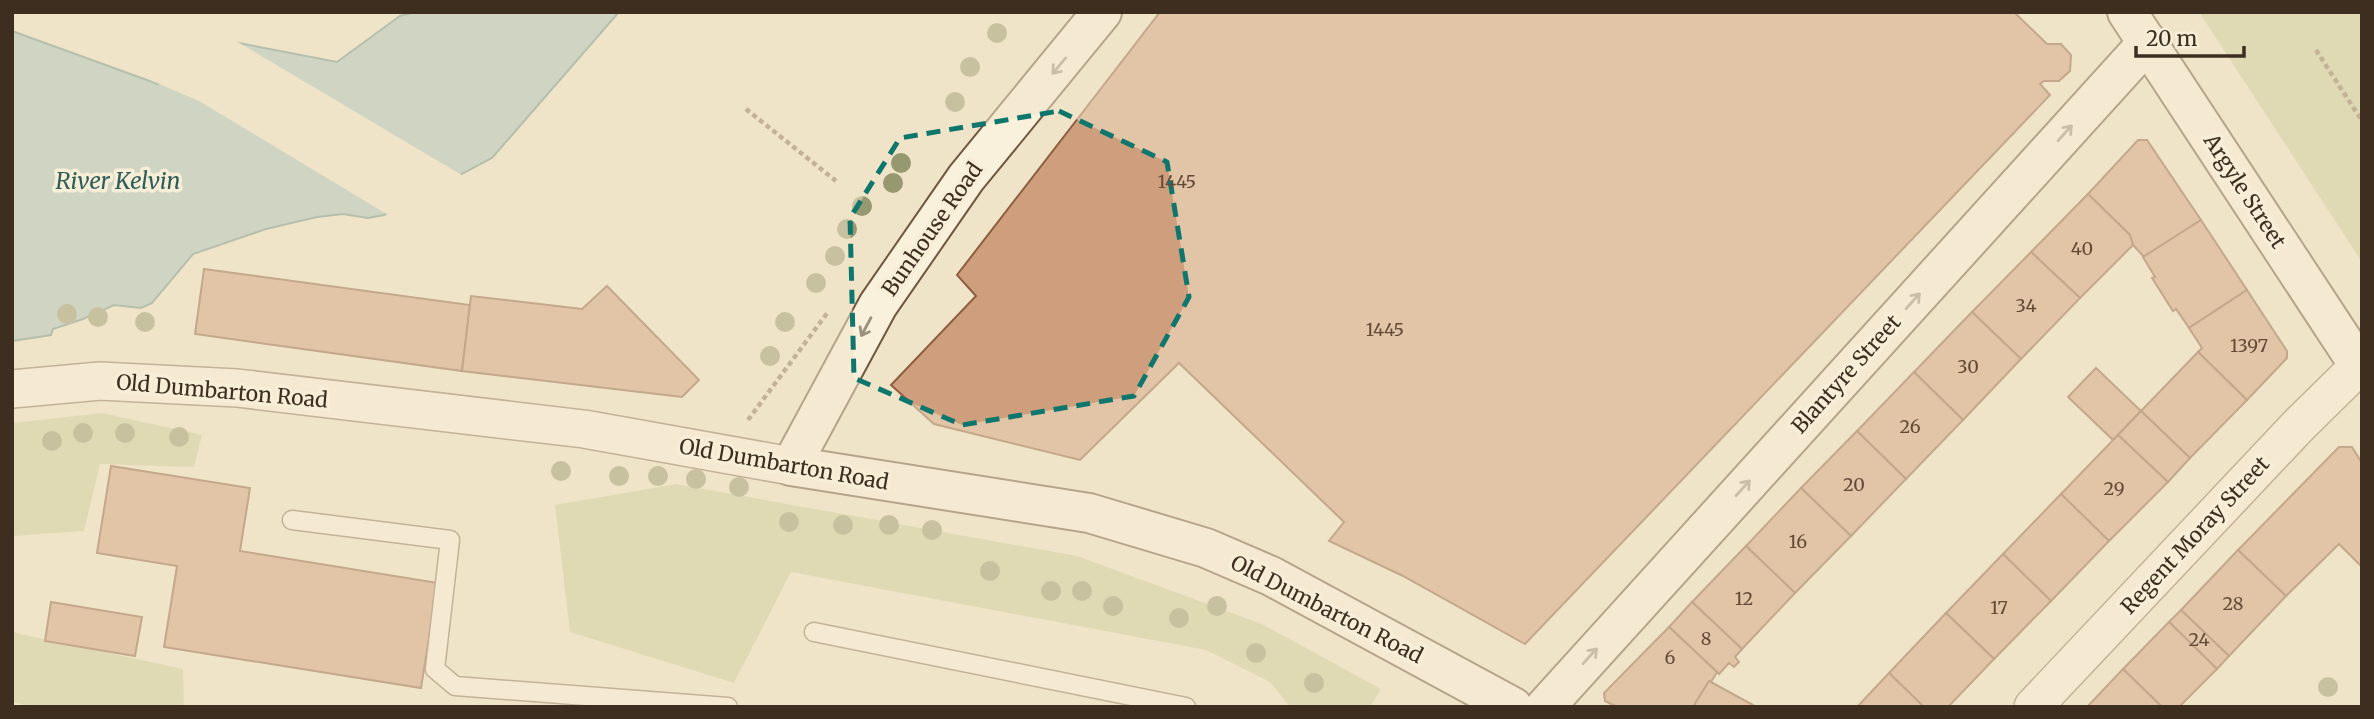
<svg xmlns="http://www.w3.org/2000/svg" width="2374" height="719" font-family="Merriweather,serif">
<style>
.green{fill:#c9cf9b}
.water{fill:#a9c4bc;stroke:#6f938a;stroke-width:2}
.pier{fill:#f0e4c8}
.building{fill:#cf9f7d;stroke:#8d5f41;stroke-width:2}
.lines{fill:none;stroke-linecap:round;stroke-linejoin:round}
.lane-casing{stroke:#8d765c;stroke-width:21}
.street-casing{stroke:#8d765c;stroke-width:40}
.secondary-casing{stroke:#6f573f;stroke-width:42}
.path{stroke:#8d765c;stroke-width:4.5;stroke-dasharray:5 3.5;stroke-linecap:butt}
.lane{stroke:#faf1dc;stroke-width:18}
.street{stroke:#faf1dc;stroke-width:37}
.secondary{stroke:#faf1dc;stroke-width:38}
.tree{fill:#96986f}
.oneway{stroke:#9c907e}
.marked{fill:none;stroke:#0f766e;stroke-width:5;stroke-dasharray:14 9;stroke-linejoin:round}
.labels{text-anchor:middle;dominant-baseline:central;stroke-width:7;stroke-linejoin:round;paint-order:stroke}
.number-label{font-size:18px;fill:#624a37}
.street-label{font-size:21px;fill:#3d2e20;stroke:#f7eed8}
.water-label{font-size:23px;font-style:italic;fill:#2f5d5a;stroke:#f7eed8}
</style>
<rect width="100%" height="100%" fill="#f0e4c8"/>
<g class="green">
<path d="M2199,12H2362V262Z"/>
<path d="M102,413L202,435L194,467L100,464L84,531L12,536V423Z"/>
<path d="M676,484L1077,556L1262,624L1381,689L1370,707H1290L1270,682L1206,650L791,572L734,683L570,632L555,505Z"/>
<path d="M12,630L16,633L183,669L184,707H34L12,702Z"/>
</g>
<path class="water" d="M415,12H619L492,158L384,215L368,218L343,214L317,217L266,229L193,254L152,303L141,308L114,305L83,319L53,329L51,335L12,341V31L158,84L213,38L337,62L400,16Z"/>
<path class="pier" d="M212,35L231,38L465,177L390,216L199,101L99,58L157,80Z"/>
<g class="building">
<path d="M1160,12H2014L2047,44H2061L2071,55L2070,71L2059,81H2044L2040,84L2050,95L1525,644L1403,576L1329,541L1344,522L1179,363L1080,460L934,424L891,385L976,296L957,275Z"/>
<path d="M2138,140H2147L2201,220L2144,257L2133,245L2130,235L2088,194Z"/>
<path d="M2088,194L2130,235L2133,245L2080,298L2031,252Z"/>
<path d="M2201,220L2247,290L2189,328L2176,309L2173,311L2152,278L2155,277L2143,257Z"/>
<path d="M2031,252L2080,298L2021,359L1972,312Z"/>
<path d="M204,269L470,305L462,371L195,334Z"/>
<path d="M607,286L699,380L682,397L462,371L471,296L582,309Z"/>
<path d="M2247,290L2287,351V358L2247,400L2198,352L2202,348L2189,328Z"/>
<path d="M1972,312L2021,359L1963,420L1914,372Z"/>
<path d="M2198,352L2247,400L2190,458L2141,411Z"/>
<path d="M2096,368L2141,411L2113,440L2068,397Z"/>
<path d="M1914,372L1963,420L1906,479L1857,431Z"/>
<path d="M2141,411L2190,458L2168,482L2118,435Z"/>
<path d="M1857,431L1906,479L1851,536L1801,488Z"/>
<path d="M2118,435L2168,482L2109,541L2061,494Z"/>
<path d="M2339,447H2352L2362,463V567L2339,544L2286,596L2238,550Z"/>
<path d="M111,466L250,488L240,551L438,583L421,688L164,647L177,566L97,553Z"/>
<path d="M1801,488L1851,536L1795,593L1746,546Z"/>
<path d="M2061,494L2109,541L2051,601L2003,554Z"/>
<path d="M1746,546L1795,593L1742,649L1692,602Z"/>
<path d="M2238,550L2286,596L2229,656L2181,610Z"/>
<path d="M2003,554L2051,601L1994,659L1946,613Z"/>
<path d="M51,602L142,617L135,656L45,641Z"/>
<path d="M1692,602L1742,649L1735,657L1739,662L1734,667L1729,663L1719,674L1669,627Z"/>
<path d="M2181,610L2229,656L2217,669L2169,622Z"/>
<path d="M1946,613L1994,659L1948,707H1924L1889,673Z"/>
<path d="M2169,622L2217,669L2179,707H2162L2123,669Z"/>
<path d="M1669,627L1717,672L1711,682L1709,681L1693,707H1617L1605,701L1604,693Z"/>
<path d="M2123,669L2162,707H2087Z"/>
<path d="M1889,673L1924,707H1857Z"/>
<path d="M1709,681L1753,705L1752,707H1693Z"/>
</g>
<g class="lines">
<g class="lane-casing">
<g id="lane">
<path d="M292,520L450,540L435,669L455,686L728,707"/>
<path d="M814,632L1186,707"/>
</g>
</g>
<g class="street-casing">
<g id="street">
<path d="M12,389L100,381L237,388L584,429L791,466"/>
<path d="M2033,707L2299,425L2359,366"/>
</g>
</g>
<g class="secondary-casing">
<g id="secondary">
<path d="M1102,12L966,178L878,305L791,466L1089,513L1206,548L1271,576L1513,707"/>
<path d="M2127,12L2362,370"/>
<path d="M1545,707L2148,42"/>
</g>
</g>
<g class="path">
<path d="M2316,50L2362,121"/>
<path d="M746,109L836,181"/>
<path d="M748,420L828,312"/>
</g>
<use href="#lane" class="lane"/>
<use href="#street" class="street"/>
<use href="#secondary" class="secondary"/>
</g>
<g class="tree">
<circle cx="997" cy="33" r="10"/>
<circle cx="970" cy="67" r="10"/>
<circle cx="955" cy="102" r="10"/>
<circle cx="901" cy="163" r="10"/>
<circle cx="893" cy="183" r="10"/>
<circle cx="862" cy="206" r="10"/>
<circle cx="847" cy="229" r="10"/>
<circle cx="835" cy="256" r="10"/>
<circle cx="816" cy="283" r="10"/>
<circle cx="67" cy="314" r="10"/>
<circle cx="98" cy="317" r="10"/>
<circle cx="145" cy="322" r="10"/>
<circle cx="785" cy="322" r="10"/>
<circle cx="770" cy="356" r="10"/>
<circle cx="83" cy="433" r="10"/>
<circle cx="125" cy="433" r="10"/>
<circle cx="179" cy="437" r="10"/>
<circle cx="52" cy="441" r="10"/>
<circle cx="561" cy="471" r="10"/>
<circle cx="619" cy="476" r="10"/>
<circle cx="658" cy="476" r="10"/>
<circle cx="696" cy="479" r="10"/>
<circle cx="739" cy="487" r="10"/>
<circle cx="789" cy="522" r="10"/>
<circle cx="843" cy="525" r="10"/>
<circle cx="889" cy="525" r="10"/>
<circle cx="932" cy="530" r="10"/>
<circle cx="990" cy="571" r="10"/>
<circle cx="1051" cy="591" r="10"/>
<circle cx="1082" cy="591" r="10"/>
<circle cx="1113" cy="606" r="10"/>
<circle cx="1217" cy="606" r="10"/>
<circle cx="1179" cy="618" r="10"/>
<circle cx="1256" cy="653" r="10"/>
<circle cx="1314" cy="683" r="10"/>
<circle cx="2328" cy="687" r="10"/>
</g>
<defs><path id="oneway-shaft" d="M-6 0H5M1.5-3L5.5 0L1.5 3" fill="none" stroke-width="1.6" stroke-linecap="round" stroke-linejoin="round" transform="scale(1.75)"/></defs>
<g class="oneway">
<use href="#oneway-shaft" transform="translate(1059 66) rotate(130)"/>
<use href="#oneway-shaft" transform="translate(2065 133) rotate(-48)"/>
<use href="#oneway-shaft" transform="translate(1913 301) rotate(-48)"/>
<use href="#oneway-shaft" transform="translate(866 327) rotate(118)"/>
<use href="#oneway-shaft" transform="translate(1743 488) rotate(-48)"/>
<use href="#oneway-shaft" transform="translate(1590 656) rotate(-48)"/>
</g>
<path d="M0 0H2374V719H0ZM1059,111L1167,162L1189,297L1134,396L962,425L854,378L850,218L900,138Z" fill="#f0e4c8" fill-opacity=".55" fill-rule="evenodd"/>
<path class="marked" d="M1059,111L1167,162L1189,297L1134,396L962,425L854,378L850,218L900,138Z"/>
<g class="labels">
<g class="number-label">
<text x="1177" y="181">1445</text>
<text x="2082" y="248">40</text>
<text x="2026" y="305">34</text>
<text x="1385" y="329">1445</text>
<text x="2249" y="345">1397</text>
<text x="1968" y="366">30</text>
<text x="1910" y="426">26</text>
<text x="1854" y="484">20</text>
<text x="2114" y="488">29</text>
<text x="1798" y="541">16</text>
<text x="1744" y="598">12</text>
<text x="2233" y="603">28</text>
<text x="1999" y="607">17</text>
<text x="1706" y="638">8</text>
<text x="2199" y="639">24</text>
<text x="1670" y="657">6</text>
</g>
<g class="street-label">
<text transform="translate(2245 191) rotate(57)">Argyle Street</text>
<text transform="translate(932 229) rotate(-55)">Bunhouse Road</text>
<text transform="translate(1846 374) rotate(-48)">Blantyre Street</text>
<text transform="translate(222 391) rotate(5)">Old Dumbarton Road</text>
<text transform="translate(784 464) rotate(10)">Old Dumbarton Road</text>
<text transform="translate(2195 535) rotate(-47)">Regent Moray Street</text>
<text transform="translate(1327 609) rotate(27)">Old Dumbarton Road</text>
</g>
<g class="water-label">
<text x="118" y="180">River Kelvin</text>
</g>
</g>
<rect width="2374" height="719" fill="none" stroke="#3d2e20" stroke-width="28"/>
<path d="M2136 46v10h108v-10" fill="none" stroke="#3d2e20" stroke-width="3.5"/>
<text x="2146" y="46" font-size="21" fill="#3d2e20" stroke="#f7eed8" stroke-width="5" paint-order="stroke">20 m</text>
</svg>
